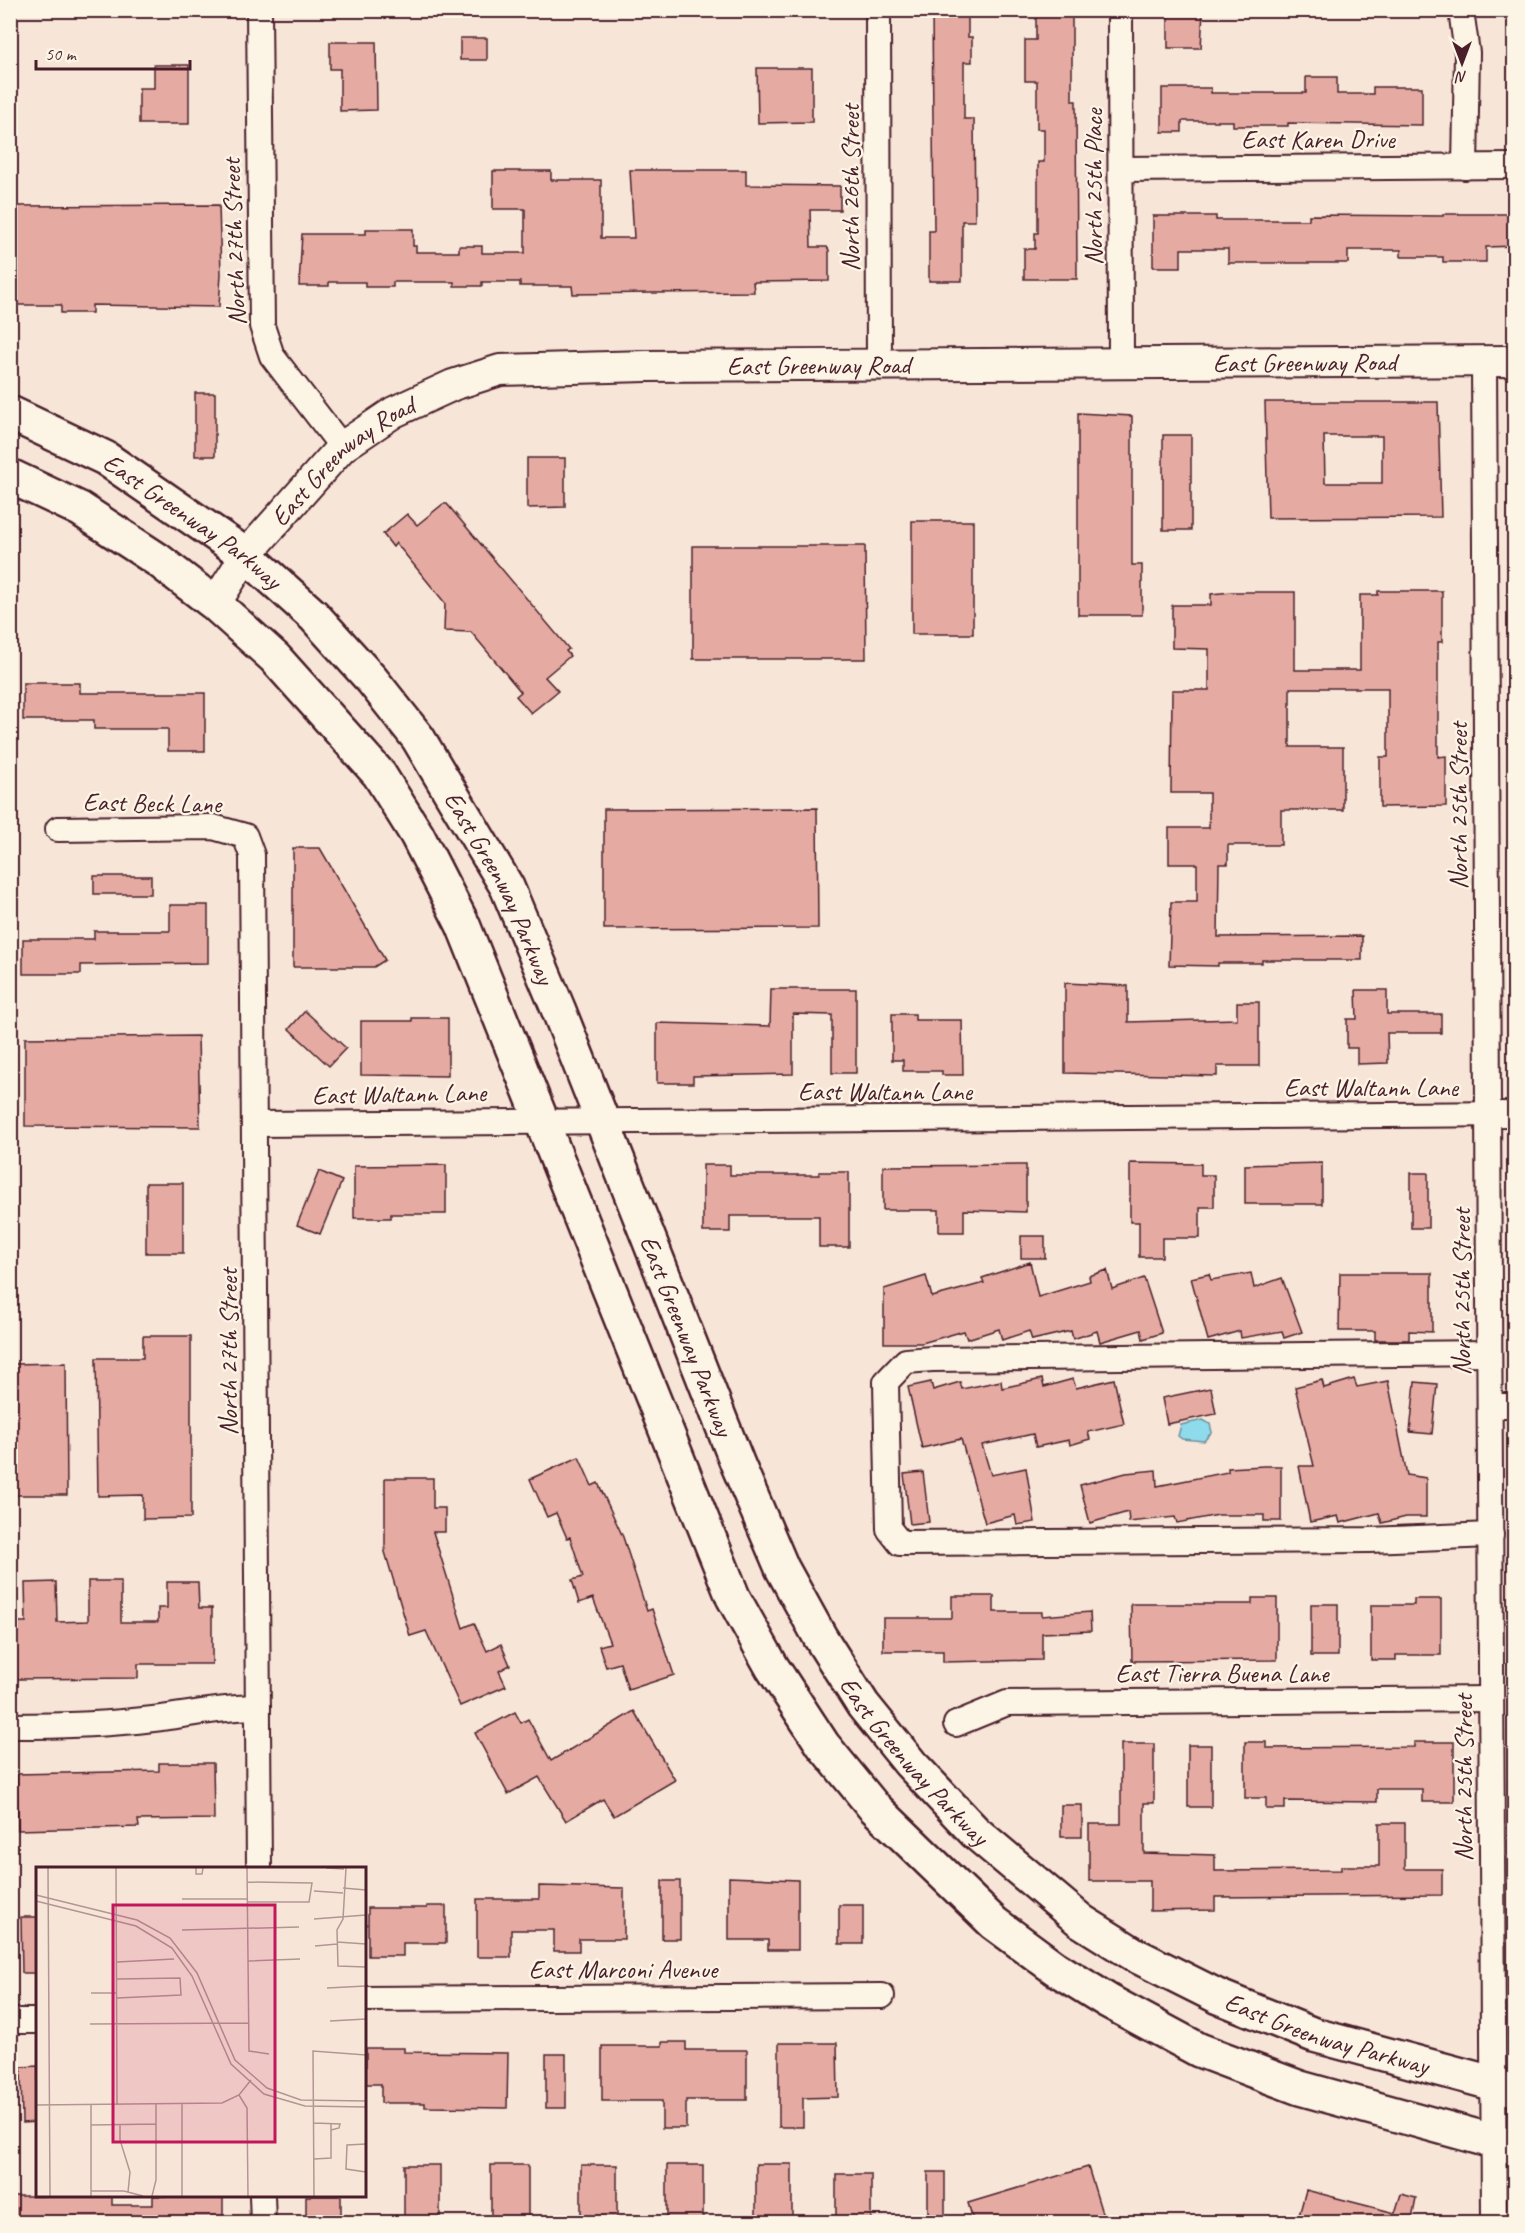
<svg xmlns="http://www.w3.org/2000/svg" width="1525" height="2233" font-family="Caveat,sans-serif">
<style>
.water{fill:#8ddbeb;stroke:#72909e;stroke-width:1.5}
.building{fill:#e5aba2;stroke:#4a1f2b;stroke-width:1.5;fill-rule:evenodd}
.lines{fill:none;stroke-linecap:round;stroke-linejoin:round}
.minor-casing{stroke:#4a1f2b;stroke-width:28}
.tertiary-casing{stroke:#4a1f2b;stroke-width:34}
.secondary-casing{stroke:#4a1f2b;stroke-width:38}
.minor{stroke:#fcf5e5;stroke-width:24}
.tertiary{stroke:#fcf5e5;stroke-width:30}
.secondary{stroke:#fcf5e5;stroke-width:33}
.labels{text-anchor:middle;dominant-baseline:central;stroke-width:4.5;stroke-linejoin:round;paint-order:stroke}
.street-label{font-size:26px;fill:#4a1f2b;stroke:#fcf5e5}
.inset-road{fill:none;stroke:#b29693;stroke-width:1.5}
.view{fill:#c2185b;fill-opacity:0.15;stroke:#c2185b;stroke-width:3}
.inset-edge{fill:none;stroke:#4a1f2b;stroke-width:3}
</style>
<rect width="100%" height="100%" fill="#f7e6d8"/>
<filter id="ink" filterUnits="userSpaceOnUse"><feTurbulence type="fractalNoise" baseFrequency=".0167" numOctaves="2"/><feDisplacementMap in="SourceGraphic" scale="12" xChannelSelector="R" yChannelSelector="G"/><feConvolveMatrix kernelMatrix="1 2 1 2 8 2 1 2 1" color-interpolation-filters="sRGB"/></filter>
<g filter="url(#ink)">
<path class="water" d="M1203,1420L1210,1424L1212,1432L1204,1441L1182,1439L1178,1436L1181,1425Z"/>
<g class="building">
<path d="M932,10H968V37H972V62H964V119H974L975,221H962V281H929V231H934Z"/>
<path d="M1036,10H1072V101H1076L1077,279H1024V249H1035V233H1038V162H1044V129H1037V81H1025V40H1036Z"/>
<path d="M1168,10H1203L1201,48H1168Z"/>
<rect x="460" y="38" width="27" height="22"/>
<path d="M330,42H376L377,110L340,111V69H330Z"/>
<path d="M154,65H189V124H139V88H154Z"/>
<path d="M757,68H812V122L758,123Z"/>
<path d="M1306,77H1337V94H1373V87H1422V125L1288,123V126H1233V121H1182V132H1162V88H1211V93H1306Z"/>
<path d="M630,170H746V185L840,186V210H810L811,247H827L829,250V281L753,282L754,292L652,293L573,294L572,286H520V282H482V286H454V282H393V287H365V282H329V286H299L302,234H366V229H413V246H416V252H459V246H482V253H525V209H493V171H551V180H601V238H634Z"/>
<path d="M219,205L221,274L219,307L92,305V313H61V305H10V206Z"/>
<path d="M1443,214H1515V246L1486,247V262H1443V257H1401V250H1348V263H1228V249H1181V267H1153V216H1216V220H1309V215L1443,216Z"/>
<rect x="195" y="393" width="20" height="63"/>
<path d="M1265,402H1438L1441,517L1268,518ZM1324,436H1382V483H1325Z"/>
<path d="M1078,413L1132,416V565H1142V615H1078Z"/>
<rect x="1163" y="435" width="28" height="95"/>
<path d="M527,458H565V507L527,508Z"/>
<path d="M443,504H447L569,649L566,651L570,656L545,677L558,691L531,713L516,696L521,692L471,632L444,631L445,603L396,543L393,547L383,534L407,514L417,525Z"/>
<rect x="912" y="521" width="61" height="113"/>
<path d="M693,546H865L866,659H693Z"/>
<path d="M1378,591H1442V642H1438V757L1446,756V806L1380,807V757H1388V688H1290V747H1343V810H1281V845H1228V864H1219L1218,937L1362,936V960H1262V963H1218V966L1169,965L1171,902H1197V864H1169V828H1209V793H1171L1172,690H1209V649L1172,648V605H1211V594L1232,592H1295V670H1360V595H1378Z"/>
<path d="M23,683H80V693H205V751H168V729H94V720H23Z"/>
<path d="M817,808L818,928L604,929V809Z"/>
<path d="M293,848H320L385,960L374,967H293Z"/>
<rect x="94" y="876" width="57" height="18"/>
<path d="M170,905H208V963L81,965V974H23V939H94V931H170Z"/>
<path d="M1065,983L1128,986V1022L1237,1019V1002H1259V1066H1217V1076L1065,1073Z"/>
<path d="M771,989H856V1073H832V1015L793,1014V1074L693,1076V1083H657V1023L770,1026Z"/>
<path d="M1356,990H1387V1014H1441V1033H1387L1388,1063L1357,1064V1048H1347V1019H1357Z"/>
<path d="M305,1011L346,1048L329,1066L289,1029Z"/>
<path d="M892,1014H915V1020H962L963,1075H942V1071H903V1060H892Z"/>
<path d="M412,1018H448V1076L361,1075V1021H412Z"/>
<path d="M198,1036L200,1127L25,1126V1038Z"/>
<path d="M1130,1163L1201,1164V1175H1214V1207H1200V1238H1162V1257H1139V1222H1130Z"/>
<path d="M1322,1163V1204H1245V1165Z"/>
<path d="M446,1165V1214H391V1218H354V1166Z"/>
<path d="M703,1165H730V1175H819V1172H849V1247H819V1216H730V1232H703Z"/>
<path d="M1026,1165V1212L964,1210V1232H939V1210H883V1166Z"/>
<path d="M319,1171L342,1181L320,1234L297,1225Z"/>
<rect x="1411" y="1173" width="17" height="55"/>
<rect x="146" y="1183" width="37" height="70"/>
<rect x="1021" y="1236" width="24" height="22"/>
<path d="M1030,1262L1038,1297L1090,1281L1089,1276L1107,1270L1112,1289L1144,1278L1162,1333L1143,1339L1141,1330L1100,1342L1097,1331L1073,1339L1071,1331L1032,1340L1029,1331L1002,1340L999,1329L967,1339L964,1331L922,1343H884V1289L926,1276L932,1297L984,1283L982,1278Z"/>
<path d="M1251,1273L1254,1288L1282,1278L1302,1332L1284,1338L1282,1331L1241,1338L1240,1331L1208,1340L1191,1278L1209,1274L1211,1280Z"/>
<path d="M1340,1273H1432V1332L1409,1331V1340H1375V1331H1339Z"/>
<path d="M143,1336H191V1518L143,1519V1495L98,1496L96,1358H143Z"/>
<path d="M66,1363L67,1495H10V1364Z"/>
<path d="M1042,1379L1044,1387L1073,1379L1076,1388L1114,1379L1124,1424L1088,1432L1090,1439L1070,1445L1069,1440L1036,1447L1033,1434L982,1445L991,1475L1026,1468L1035,1522L1017,1525L1015,1515L985,1523L961,1439L922,1448L908,1387L931,1382L933,1390L960,1382L962,1389L1001,1381L1002,1388Z"/>
<path d="M1354,1379L1357,1387L1388,1381L1407,1475L1426,1478V1517H1406L1382,1523L1379,1513L1340,1523L1338,1516L1310,1522L1299,1466H1314L1295,1387L1322,1380L1324,1388Z"/>
<path d="M1415,1382L1437,1384L1432,1434L1410,1432Z"/>
<path d="M1211,1388L1216,1414L1167,1424L1162,1398Z"/>
<path d="M579,1457L592,1486L598,1483L623,1537L647,1611L652,1609L674,1675L628,1690L620,1663L606,1667L599,1646L610,1643L593,1598L579,1603L572,1580L583,1577L570,1537L567,1538L556,1513L547,1517L530,1479Z"/>
<path d="M1264,1466H1281V1521H1264V1515H1218L1177,1523L1175,1517L1129,1522L1128,1512L1090,1523L1080,1485L1126,1473L1156,1470L1157,1486L1228,1472V1468Z"/>
<path d="M923,1472L929,1522L910,1524L904,1474Z"/>
<path d="M385,1478H433V1508H445V1532H433L463,1628L474,1623L487,1651L501,1644L510,1665L499,1671L506,1686L460,1706L426,1631L410,1636L385,1552Z"/>
<path d="M88,1581H121V1622H158V1608H167V1582H198L199,1608H212V1664H138V1678L17,1679L16,1622H26L25,1583L56,1582L57,1622L88,1621Z"/>
<path d="M952,1596H994V1612H1042V1616L1090,1612L1091,1631L1042,1633V1660L943,1662V1651H883V1618H952Z"/>
<path d="M1252,1598H1277V1660L1132,1661L1131,1604H1252Z"/>
<path d="M1414,1599H1441V1655H1396V1660H1371V1605H1414Z"/>
<rect x="1311" y="1604" width="27" height="52"/>
<path d="M634,1711L675,1780L614,1816L603,1799L566,1821L539,1777L508,1794L475,1733L515,1712L521,1723L528,1719L551,1761Z"/>
<path d="M1245,1742H1266V1748L1414,1747V1742H1454V1802H1422V1789H1377V1802L1285,1801V1809H1266V1798H1245Z"/>
<path d="M1121,1744H1154V1803H1144V1853L1215,1855V1871L1341,1870V1866H1379V1823H1405V1869H1442V1895L1215,1897V1910L1150,1911V1881H1089V1824H1121Z"/>
<rect x="1188" y="1745" width="23" height="62"/>
<path d="M159,1763H213L214,1819L138,1820L139,1827L18,1830L17,1774L159,1771Z"/>
<rect x="1061" y="1805" width="21" height="32"/>
<path d="M729,1877L798,1880V1950H768V1940H729Z"/>
<rect x="662" y="1881" width="18" height="58"/>
<path d="M539,1886L624,1888V1939H579V1951H554V1930H511V1957H477V1899H539Z"/>
<rect x="839" y="1905" width="24" height="39"/>
<path d="M427,1906H446V1943H403V1956H368V1908H427Z"/>
<path d="M21,1917H38V1973H22Z"/>
<path d="M662,2042H686V2050H747V2100H686V2128H662V2101H602V2046H662Z"/>
<path d="M779,2043H837L838,2097L803,2098V2127H779Z"/>
<path d="M366,2048H404V2052L508,2053L507,2108L425,2107V2103H381V2084H366Z"/>
<rect x="546" y="2054" width="20" height="54"/>
<path d="M38,2066V2122L22,2123L21,2067Z"/>
<rect x="756" y="2164" width="36" height="59"/>
<rect x="404" y="2165" width="36" height="58"/>
<rect x="491" y="2165" width="37" height="58"/>
<rect x="581" y="2165" width="36" height="58"/>
<rect x="667" y="2165" width="36" height="58"/>
<path d="M1088,2167L1105,2223H974L968,2203Z"/>
<rect x="928" y="2172" width="17" height="51"/>
<rect x="836" y="2174" width="35" height="49"/>
<path d="M1306,2190L1395,2213L1401,2194L1416,2198L1411,2223H1297Z"/>
<path d="M10,2196H112V2205H153V2196H223V2223H10Z"/>
<rect x="306" y="2196" width="35" height="27"/>
</g>
<g class="lines">
<g class="minor-casing">
<g id="minor">
<path d="M259,10L262,326L272,356L342,447"/>
<path d="M878,10L879,366"/>
<path d="M1120,10L1121,364"/>
<path d="M1461,10L1467,53L1465,167"/>
<path d="M1121,169L1514,166"/>
<path d="M1484,361L1494,2222"/>
<path d="M58,829L213,827L245,836L252,855L259,1868"/>
<path d="M255,1124L1514,1114"/>
<path d="M1489,1353L932,1359L906,1361L886,1382L889,1529L900,1543L1369,1540L1491,1535"/>
<path d="M1490,1406H1514"/>
<path d="M956,1724L1007,1703L1491,1699"/>
<path d="M10,1726C58,1726 105,1725 153,1719C188,1715 222,1707 258,1707"/>
<path d="M364,1999L882,1996"/>
<path d="M10,2021H38"/>
<path d="M262,2196L263,2222"/>
</g>
</g>
<g class="tertiary-casing">
<g id="tertiary">
<path id="s1" d="M215,604L246,555L342,447L394,412L453,385L500,370L646,366L1514,361"/>
</g>
</g>
<g class="secondary-casing">
<g id="secondary">
<path id="s2" d="M10,413L105,458L246,555L314,616L372,680L418,738L507,887L559,1011L738,1465L782,1568L820,1637L863,1705L910,1763L975,1832L1081,1921L1137,1956L1217,1996L1314,2035L1514,2089"/>
<path d="M10,476L80,509L158,560L215,604L275,658L379,774L417,835L463,925L733,1597L772,1667L823,1745L873,1806L994,1923L1055,1968L1108,2001L1199,2050L1300,2088L1514,2147"/>
</g>
</g>
<use href="#minor" class="minor"/>
<use href="#tertiary" class="tertiary"/>
<use href="#secondary" class="secondary"/>
</g>
</g>
<g class="labels">
<g class="street-label">
<text x="1318" y="139">East Karen Drive</text>
<text transform="translate(1093 187) rotate(-90)">North 25th Place</text>
<text transform="translate(850 188) rotate(-90)">North 26th Street</text>
<text transform="translate(234 242) rotate(-92)">North 27th Street</text>
<text stroke="none"><textPath href="#s1" startOffset="1184">East Greenway Road</textPath></text>
<text stroke="none"><textPath href="#s1" startOffset="698">East Greenway Road</textPath></text>
<text stroke="none"><textPath href="#s1" startOffset="194">East Greenway Road</textPath></text>
<text stroke="none"><textPath href="#s2" startOffset="213">East Greenway Parkway</textPath></text>
<text transform="translate(152 803) rotate(1)">East Beck Lane</text>
<text transform="translate(1458 806) rotate(-90)">North 25th Street</text>
<text stroke="none"><textPath href="#s2" startOffset="699">East Greenway Parkway</textPath></text>
<text x="1371" y="1087">East Waltann Lane</text>
<text x="885" y="1091">East Waltann Lane</text>
<text transform="translate(399 1094) rotate(-1)">East Waltann Lane</text>
<text transform="translate(1461 1292) rotate(-90)">North 25th Street</text>
<text stroke="none"><textPath href="#s2" startOffset="1185">East Greenway Parkway</textPath></text>
<text transform="translate(228 1352) rotate(-90)">North 27th Street</text>
<text x="1222" y="1673">East Tierra Buena Lane</text>
<text stroke="none"><textPath href="#s2" startOffset="1671">East Greenway Parkway</textPath></text>
<text transform="translate(1463 1778) rotate(-90)">North 25th Street</text>
<text x="623" y="1969">East Marconi Avenue</text>
<text stroke="none"><textPath href="#s2" startOffset="2175">East Greenway Parkway</textPath></text>
</g>
</g>
<g transform="translate(36 1867)">
<rect width="330" height="330" fill="#f7e6d8"/>
<path class="inset-road" d="M12,1L14,329M80,1L81,237M160,1V7H166L167,1M211,1L213,184L233,187M290,1L308,2M310,1L307,52L301,63L302,99L330,100M211,15L276,16L273,35H211M307,21L330,23M278,24L307,26M0,28L101,53L134,71L161,106L199,193L231,221L265,233L330,234M146,32H211M0,34L100,59L136,81L156,109L195,197L228,227L269,239L330,240M278,52L330,48M146,63L263,60M301,75L330,77M279,79L301,77M212,94L264,92M81,95L138,92M81,112L144,111L145,128L81,131M291,121L330,119M55,126H81M294,154L330,152M54,157L212,156M203,228L211,241L212,329M55,237V329M146,237V329M0,238L186,236L203,228L215,213M278,256L304,257L303,261L295,263M55,258L120,257M84,258V273L94,305L92,325M330,277L311,278L310,302L330,305M278,292L295,291V256M55,324H88L107,329M116,329L120,313V237M278,329L277,184L330,188"/>
<path class="view" d="M77,38H239V275H77Z"/>
<rect width="330" height="330" class="inset-edge"/>
</g>
<rect width="1525" height="2233" fill="none" stroke="#fcf5e5" stroke-width="36"/>
<rect x="18" y="18" width="1489" height="2197" fill="none" stroke="#4a1f2b" stroke-width="2" filter="url(#ink)"/>
<g transform="translate(1462 63) rotate(180)" stroke="#fcf5e5" stroke-width="4.5" paint-order="stroke">
<path d="M0-4.5L10 22L0 15L-10 22Z" fill="#4a1f2b"/>
<text y="-9" font-size="16" font-weight="bold" text-anchor="middle" fill="#4a1f2b">N</text>
</g>
<path d="M36 60v9h154v-9" fill="none" stroke="#4a1f2b" stroke-width="3"/>
<text x="45" y="60" font-size="18" fill="#4a1f2b" stroke="#fcf5e5" stroke-width="4.5" paint-order="stroke">50 m</text>
</svg>
